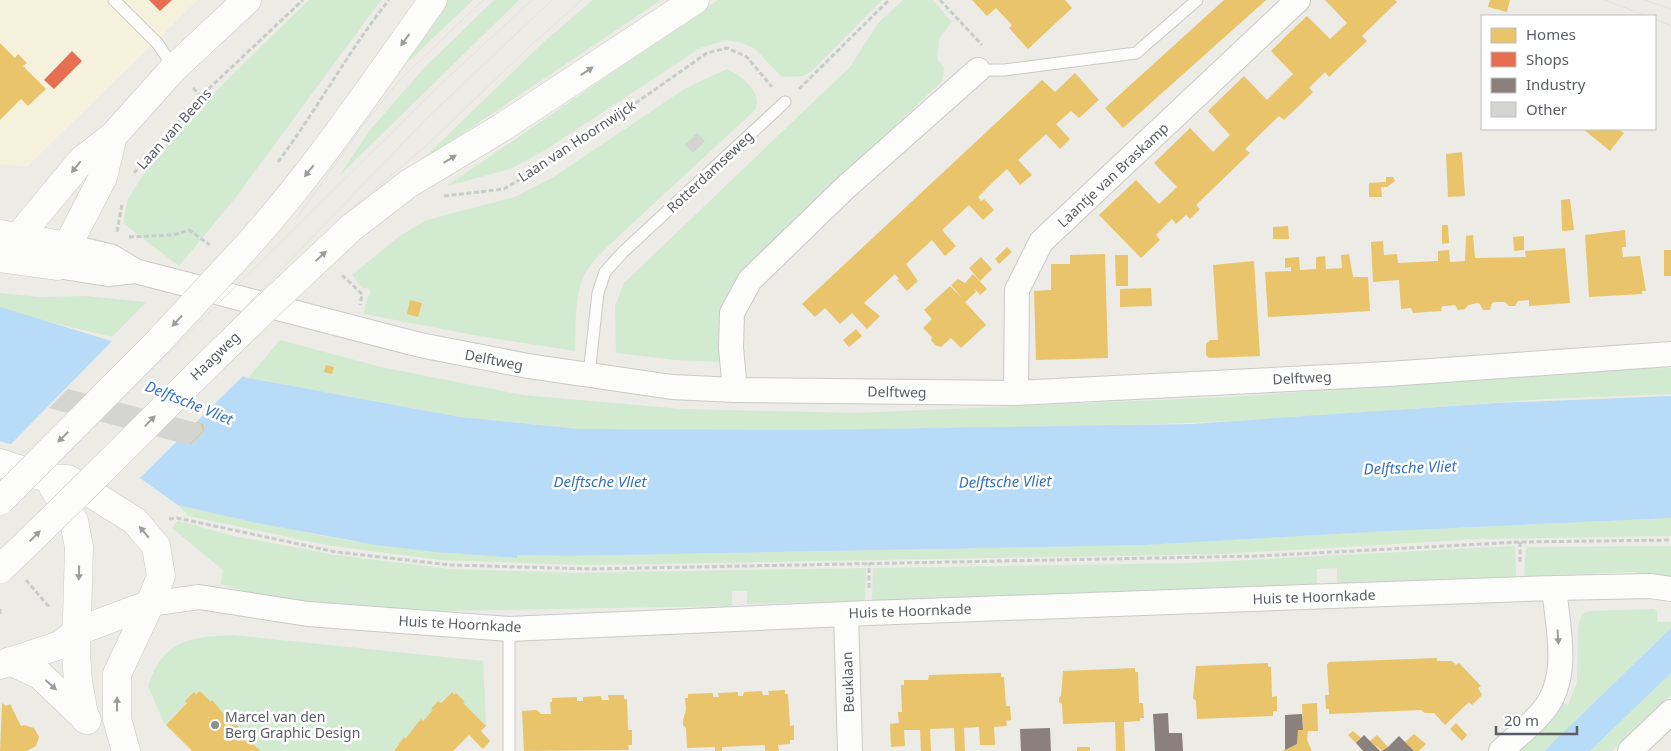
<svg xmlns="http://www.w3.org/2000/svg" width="1671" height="751" font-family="'Noto Sans',sans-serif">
	<rect width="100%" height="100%" fill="#ecebe5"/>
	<path fill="#f6f1dd" d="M0,0H198L27,167L0,164Z"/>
	<path fill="#d2eacf" d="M309,0H381L236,197L179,266L123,223L128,199L153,159L217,90Z
		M443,0H473L399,70Z
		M494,0H519L340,175L370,130L425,67Z
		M593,0H661L420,162L546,40Z
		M718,0H882L812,71L803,76L782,77L754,48L739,42L727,40L700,48L542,152L510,169L447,186Z
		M903,0H933L952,22L939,38L937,59L944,68L942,81L742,273L727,296L724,311L722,362L676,360L616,353L615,306L624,283L850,67L879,22Z
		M727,69C743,76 763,93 755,110L608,246C599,255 589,265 583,277C574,298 576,328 575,351L474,335L364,314L367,299L371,292L368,288H362L352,275L401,235L427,220L515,197L552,178L686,88Z
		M0,293L40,297L85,296L146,302L112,337L0,310Z
		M280,340L381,367L523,395L682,409L856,413L1087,403L1230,397L1619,369L1671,368V394L1543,399L1275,419L1114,426L806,430L579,429L460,417L248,378Z
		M178,505C230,515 282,528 334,538C395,548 455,554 516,558L517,555L567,556L1144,545L1389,531L1671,518V536L1480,539L1221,554L584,565L441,560L326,545L189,516Z
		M178,521L234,536L335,555L450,569L576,573L866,568L865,601L747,604V591H732V606L436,611L264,598L221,584L223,570L172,528Z
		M1515,546L1516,577L1337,585V568L1317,569V585L872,601L873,568L1191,563Z
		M1671,546V579L1634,572L1524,576L1526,547Z
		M1654,609L1657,611V622H1671V628L1544,751H1511L1559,700L1568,705L1577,682L1578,627L1582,614L1590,611Z
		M233,635L483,661L486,726L451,692L393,751H261L199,691L165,725L148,686C163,640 189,637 233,635Z
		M1671,673V695L1612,751H1590Z"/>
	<path fill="#b8dbf7" d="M0,307L108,340L248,378L460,417L579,429L806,430L1192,424L1496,403L1671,396V518L1390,531L1144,545L567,556L517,555V558L436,552L376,545L257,523L178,505L140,478L63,460L0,441Z
		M1671,628V673L1590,751H1544Z"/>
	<path fill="#ecebe5" d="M114,339L245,374L138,480L62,462L9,446Z"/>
	<path fill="#e9c46a" d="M972,0H1065L1072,8L1028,49L1009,28L1012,25L996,8L987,16Z
		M1224,0H1266L1123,128L1105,108Z
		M1325,0H1395L1397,2L1362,36L1367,41L1329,77L1325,72L1309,88L1313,92L1303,102L1284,120L1279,116L1245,149L1250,153L1196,205L1200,209L1190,219L1186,215L1176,224L1172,219L1156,235L1160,240L1141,258L1099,215L1136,180L1159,204L1177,187L1154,163L1190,128L1213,152L1230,135L1208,111L1244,76L1267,100L1293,74L1271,51L1289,33L1307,16L1330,39L1347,23Z
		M1490,0H1510L1507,12L1488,7Z
		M0,43L15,58L18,54L27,63L23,66L46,89L28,106L21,99L0,120Z
		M1075,73L1099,100L1079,118L1071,111L1056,124L1070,139L1060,149L1046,134L1018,160L1032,175L1020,185L1007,169L993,182L978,197L981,201L984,199L994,210L983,220L969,205L942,230L956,246L945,256L932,240L906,264L918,281L907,291L897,280L899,279L895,274L864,303L880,316L867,329L852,313L840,324L825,308L815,317L802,304L1042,80L1055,92Z
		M1583,129H1618L1624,133L1610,151Z
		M1462,152L1465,196L1448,197L1446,154Z
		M1386,177H1393L1395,181L1387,187H1381L1382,197H1369V183L1386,182Z
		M1570,199L1574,230L1562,231L1561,200Z
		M1442,225H1448L1449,243L1442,244Z
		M1288,226L1289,239H1273V227Z
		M1625,230L1626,247H1622L1623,257L1640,256L1646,291H1642V294L1589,297L1585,235Z
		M1473,235L1475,258L1526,257L1525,251L1565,248L1570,303L1529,306V300L1518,301L1515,306H1509L1505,302H1495L1492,303L1490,310H1483L1480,304L1477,303L1468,305L1465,309L1458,310L1455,305L1446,306H1442L1441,311L1413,313L1411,308L1401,309L1399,280L1373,282L1371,242L1383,241L1384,255L1397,254L1398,263L1438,261V251L1449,250L1450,262L1465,261L1466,236Z
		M1524,236V250L1514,251L1513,237Z
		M1007,247L1012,252L999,264L995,259Z
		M1664,250H1671V276H1664Z
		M1105,254L1108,358L1036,360L1034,291L1051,290V264H1070V255Z
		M1349,254L1353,277H1368L1370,311L1268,317L1265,272L1291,271V267L1285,268V258L1299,257L1300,270L1316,269V257L1325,256L1326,269L1342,268L1341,255Z
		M1115,255H1128V286H1116Z
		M981,257L992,269L980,281L969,268Z
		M1254,261L1260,356L1209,358L1206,355V344L1210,340H1218L1213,265Z
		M973,274L987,289L980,295L974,288L976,292L965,302L986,325L961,348L951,338L941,347L935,345L931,340L932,337L923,328L932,319L924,310L950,286L962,298L951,285L958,279L965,283Z
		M1151,288L1152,306L1120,307V289Z
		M410,300L422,303L418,317L407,314Z
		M856,329L862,336L849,347L843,340Z
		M326,365L334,367L332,374L324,372Z
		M196,422L203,424L204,431L191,444L184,442L183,435Z
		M1437,658V661H1452L1456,665L1459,663L1481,686L1478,688L1482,695L1472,705L1469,702L1445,725L1434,713H1425L1421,710L1329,714V709H1326L1325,695H1329L1327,665L1329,662Z
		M1268,663V667H1271L1272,697L1277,696V711H1273V716L1197,719L1196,701L1193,698L1196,666Z
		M1135,668V672H1138L1139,703H1143L1144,718H1140V721L1124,722L1125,751H1116L1115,722L1063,724L1062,704L1059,702V698L1061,696L1063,671Z
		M1001,673V677H1004L1006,706H1010L1011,720L1006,721L1007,726L994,727L995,745H980L979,727L964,728L965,751H955L954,728L930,729L931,751H921L920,730H904L905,746L891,747L890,724L899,723L898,712H902L901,685H904V680H928L929,675Z
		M785,690V694H788L790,726L794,725V740H790V744L778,745L779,751H765V745L722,747V751H715V747L687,748L686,728L683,725V720L686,710L685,698H688V694L713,693V697H719L718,693L738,692V696H743L744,692L762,691L763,695H769L768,691Z
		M200,691L211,702L212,700L228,719L230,717L246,736L248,735L255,742L253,744L261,751H192L166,725L187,703L185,701L194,692L196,694Z
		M452,692L454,695L456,693L465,702L463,703L486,726L481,731L490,741L483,749L469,735L453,751H394L404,737L405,739L421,719L423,721L433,710L431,709L438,701L441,703Z
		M608,695H624V699H627L628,730H632V745H628L629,750L524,751L522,711L537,710L541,714H551L550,702H552V698L577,697V701H583V697L601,696L602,700H609Z
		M2,703L6,706L10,704L21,726L24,725L34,728L39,737L36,746L27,751H0Z
		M1317,703L1318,731H1308L1307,740L1312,751H1282L1297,744L1298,730H1303L1302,704Z
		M1456,723L1467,735L1462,741L1450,729Z
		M1353,731L1361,738L1356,743L1348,735Z
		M1414,734L1426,744L1419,751H1414L1405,742Z
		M1377,735L1388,747L1382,751L1370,741Z
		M1077,747H1090V751H1077Z"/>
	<path fill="#e76f51" d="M149,0H172L160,11Z
		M72,51L82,61L54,89L44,80Z"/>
	<path fill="#8a817c" d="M1168,713L1169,733H1182L1183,751H1155L1153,714Z
		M1301,714H1302L1303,730H1298L1297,744L1285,750V715Z
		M1050,728L1051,751H1021L1020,729Z
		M1364,735L1380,751H1363L1356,743Z
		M1399,736L1414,751H1382L1388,747Z"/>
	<path fill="#d4d4d0" d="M697,133L705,141L693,153L685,145Z
		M68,389L201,424L203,431L189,445L49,408Z"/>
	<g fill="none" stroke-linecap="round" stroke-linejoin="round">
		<g stroke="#c9cac9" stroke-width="13">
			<path id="service" d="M114,0L158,44L174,68
				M978,70H1004L1136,53L1197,0
				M589,374L598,293L605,272L623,252L785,102
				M509,629V751"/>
		</g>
		<g stroke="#c9cac9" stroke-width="26">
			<path id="minor" d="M67,246L112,257L135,271L420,345L528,366L672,387L735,390L1016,393L1388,374L1671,354
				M57,266L108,274L135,271
				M735,390L731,348L732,313L750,280L846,187L978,70
				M1016,393L1017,290L1041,242L1298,0
				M150,604L199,597L308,614L509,629L869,613L1554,588L1650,586L1671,589
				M846,614L850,751
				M1501,751C1514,738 1531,726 1543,711C1571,677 1558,629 1554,588
				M1630,751L1671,712"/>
		</g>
		<g stroke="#c9cac9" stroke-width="29">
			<path id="tertiary" d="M0,234L67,246
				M0,258L57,266L103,177L113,136
				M14,260L19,236L82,160L113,136L174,68L247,0
				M0,463L50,479H68L135,521L156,546L161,576L150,604L117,674V719L126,751
				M53,487L74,521L79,547L76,653L78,682L85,719
				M10,661L40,675L87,720
				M0,665L60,645L78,631L150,604"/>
		</g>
		<g stroke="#cacaca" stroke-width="29">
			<path id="secondary" d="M222,273C302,190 366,94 433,0
				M285,290L351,228L408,184L501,128L695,0"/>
		</g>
		<path stroke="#c7cdca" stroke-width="3" stroke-dasharray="5 2.5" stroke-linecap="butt" d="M940,0L982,45
			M193,88L201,96
			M799,89L889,0
			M278,162C317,110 348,51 389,0
			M134,173L201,96L303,0
			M444,196L504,189L570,149L707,53L727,48L747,57L772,87
			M117,232L122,204
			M129,237L174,235L189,230L210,245
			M342,275L362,294L360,305
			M169,519L177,518L336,552L451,565L591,569L1259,556L1520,542L1671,540
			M1520,542V564
			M26,580L50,608
			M869,588V563
			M0,609V614"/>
		<use href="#service" stroke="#fcfcfb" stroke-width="11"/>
		<use href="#minor" stroke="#fcfcfb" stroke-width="24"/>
		<use href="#tertiary" stroke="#fcfcfb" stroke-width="28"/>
		<use href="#secondary" stroke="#fcfcfb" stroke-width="28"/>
		<path stroke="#e3e2e2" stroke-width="1" d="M1605,0L1647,16
			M1645,0L1671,9
			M1655,19L1671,26
			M297,218L364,124L400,80L483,0
			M332,225L426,146L529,47L582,0
			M0,519L441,84L532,0
			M0,550L205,349L427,118L552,0"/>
		<g stroke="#cacaca" stroke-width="29" stroke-linecap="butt">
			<path id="secondary-bridge" d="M0,501L158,342L222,273
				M0,569C97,478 188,381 285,290"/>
		</g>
		<use href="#secondary-bridge" stroke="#fcfcfb" stroke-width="28"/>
	</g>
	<defs><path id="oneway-solid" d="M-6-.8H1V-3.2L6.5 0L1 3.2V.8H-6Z" transform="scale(1.25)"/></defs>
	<g fill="#9b9da0">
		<use href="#oneway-solid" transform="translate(405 40) rotate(126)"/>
		<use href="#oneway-solid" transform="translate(587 71) rotate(-33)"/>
		<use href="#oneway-solid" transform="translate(450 159) rotate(-31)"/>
		<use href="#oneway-solid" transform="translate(76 167) rotate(129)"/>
		<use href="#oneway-solid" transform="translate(309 171) rotate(128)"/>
		<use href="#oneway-solid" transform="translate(321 256) rotate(-43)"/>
		<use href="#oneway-solid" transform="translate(177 321) rotate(133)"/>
		<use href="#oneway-solid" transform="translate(150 421) rotate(-46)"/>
		<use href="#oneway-solid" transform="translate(63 437) rotate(135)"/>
		<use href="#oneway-solid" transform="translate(144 532) rotate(-130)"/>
		<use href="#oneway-solid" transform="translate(35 536) rotate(-44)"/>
		<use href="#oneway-solid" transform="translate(79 573) rotate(91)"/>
		<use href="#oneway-solid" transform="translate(1558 637) rotate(86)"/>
		<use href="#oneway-solid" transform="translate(51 685) rotate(42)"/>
		<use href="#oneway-solid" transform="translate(117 704) rotate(-90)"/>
	</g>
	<circle fill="#8d8f91" stroke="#fff" stroke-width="2" cx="215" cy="725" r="5"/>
	<g text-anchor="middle" stroke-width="5" stroke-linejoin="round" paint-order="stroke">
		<g font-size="14" fill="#5a5e64" stroke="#fff">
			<text transform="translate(174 129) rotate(-48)" y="5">Laan van Beens</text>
			<text transform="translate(577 141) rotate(-33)" y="5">Laan van Hoornwijck</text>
			<text transform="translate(710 172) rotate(-43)" y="5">Rotterdamseweg</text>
			<text transform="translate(1113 175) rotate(-43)" y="5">Laantje van Braskamp</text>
			<text transform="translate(215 356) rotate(-44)" y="5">Haagweg</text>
			<text transform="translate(494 360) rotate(11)" y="5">Delftweg</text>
			<text transform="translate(1302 378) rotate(-3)" y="5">Delftweg</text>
			<text transform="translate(897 392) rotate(1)" y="5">Delftweg</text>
			<text transform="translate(1314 597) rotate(-2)" y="5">Huis te Hoornkade</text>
			<text transform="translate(910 611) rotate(-2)" y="5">Huis te Hoornkade</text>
			<text transform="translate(460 624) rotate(3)" y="5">Huis te Hoornkade</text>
			<text transform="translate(848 682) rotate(-92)" y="5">Beuklaan</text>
		</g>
		<g font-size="14" fill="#5a5e64" stroke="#fff" text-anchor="start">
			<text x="225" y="722">Marcel van den<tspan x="225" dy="16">Berg Graphic Design</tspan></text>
		</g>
		<g font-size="15" font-style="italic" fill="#3473bb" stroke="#fff">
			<text transform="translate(189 403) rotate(22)" y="5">Delftsche Vliet</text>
			<text transform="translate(1410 468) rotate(-2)" y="5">Delftsche Vliet</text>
			<text x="600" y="487">Delftsche Vliet</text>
			<text transform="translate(1005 482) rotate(-1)" y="5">Delftsche Vliet</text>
		</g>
	</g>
	<rect x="1481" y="15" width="175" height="115" fill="#ffffff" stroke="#bdbfc1"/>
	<rect x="1491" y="28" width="25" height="15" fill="#e9c46a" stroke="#bdbfc1"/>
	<text x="1526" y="40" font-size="15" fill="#5a5e64">Homes</text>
	<rect x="1491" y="52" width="25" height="15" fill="#e76f51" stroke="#bdbfc1"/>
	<text x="1526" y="65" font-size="15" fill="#5a5e64">Shops</text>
	<rect x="1491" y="78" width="25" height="15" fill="#8a817c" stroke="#bdbfc1"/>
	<text x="1526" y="90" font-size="15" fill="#5a5e64">Industry</text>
	<rect x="1491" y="102" width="25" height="15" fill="#d4d4d0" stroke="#bdbfc1"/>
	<text x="1526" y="115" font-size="15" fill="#5a5e64">Other</text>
	<path d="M1496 726v8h81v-8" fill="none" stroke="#5a5e64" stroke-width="2.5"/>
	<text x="1504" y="726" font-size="15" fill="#5a5e64" stroke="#ffffff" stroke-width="4" paint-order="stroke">20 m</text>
</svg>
